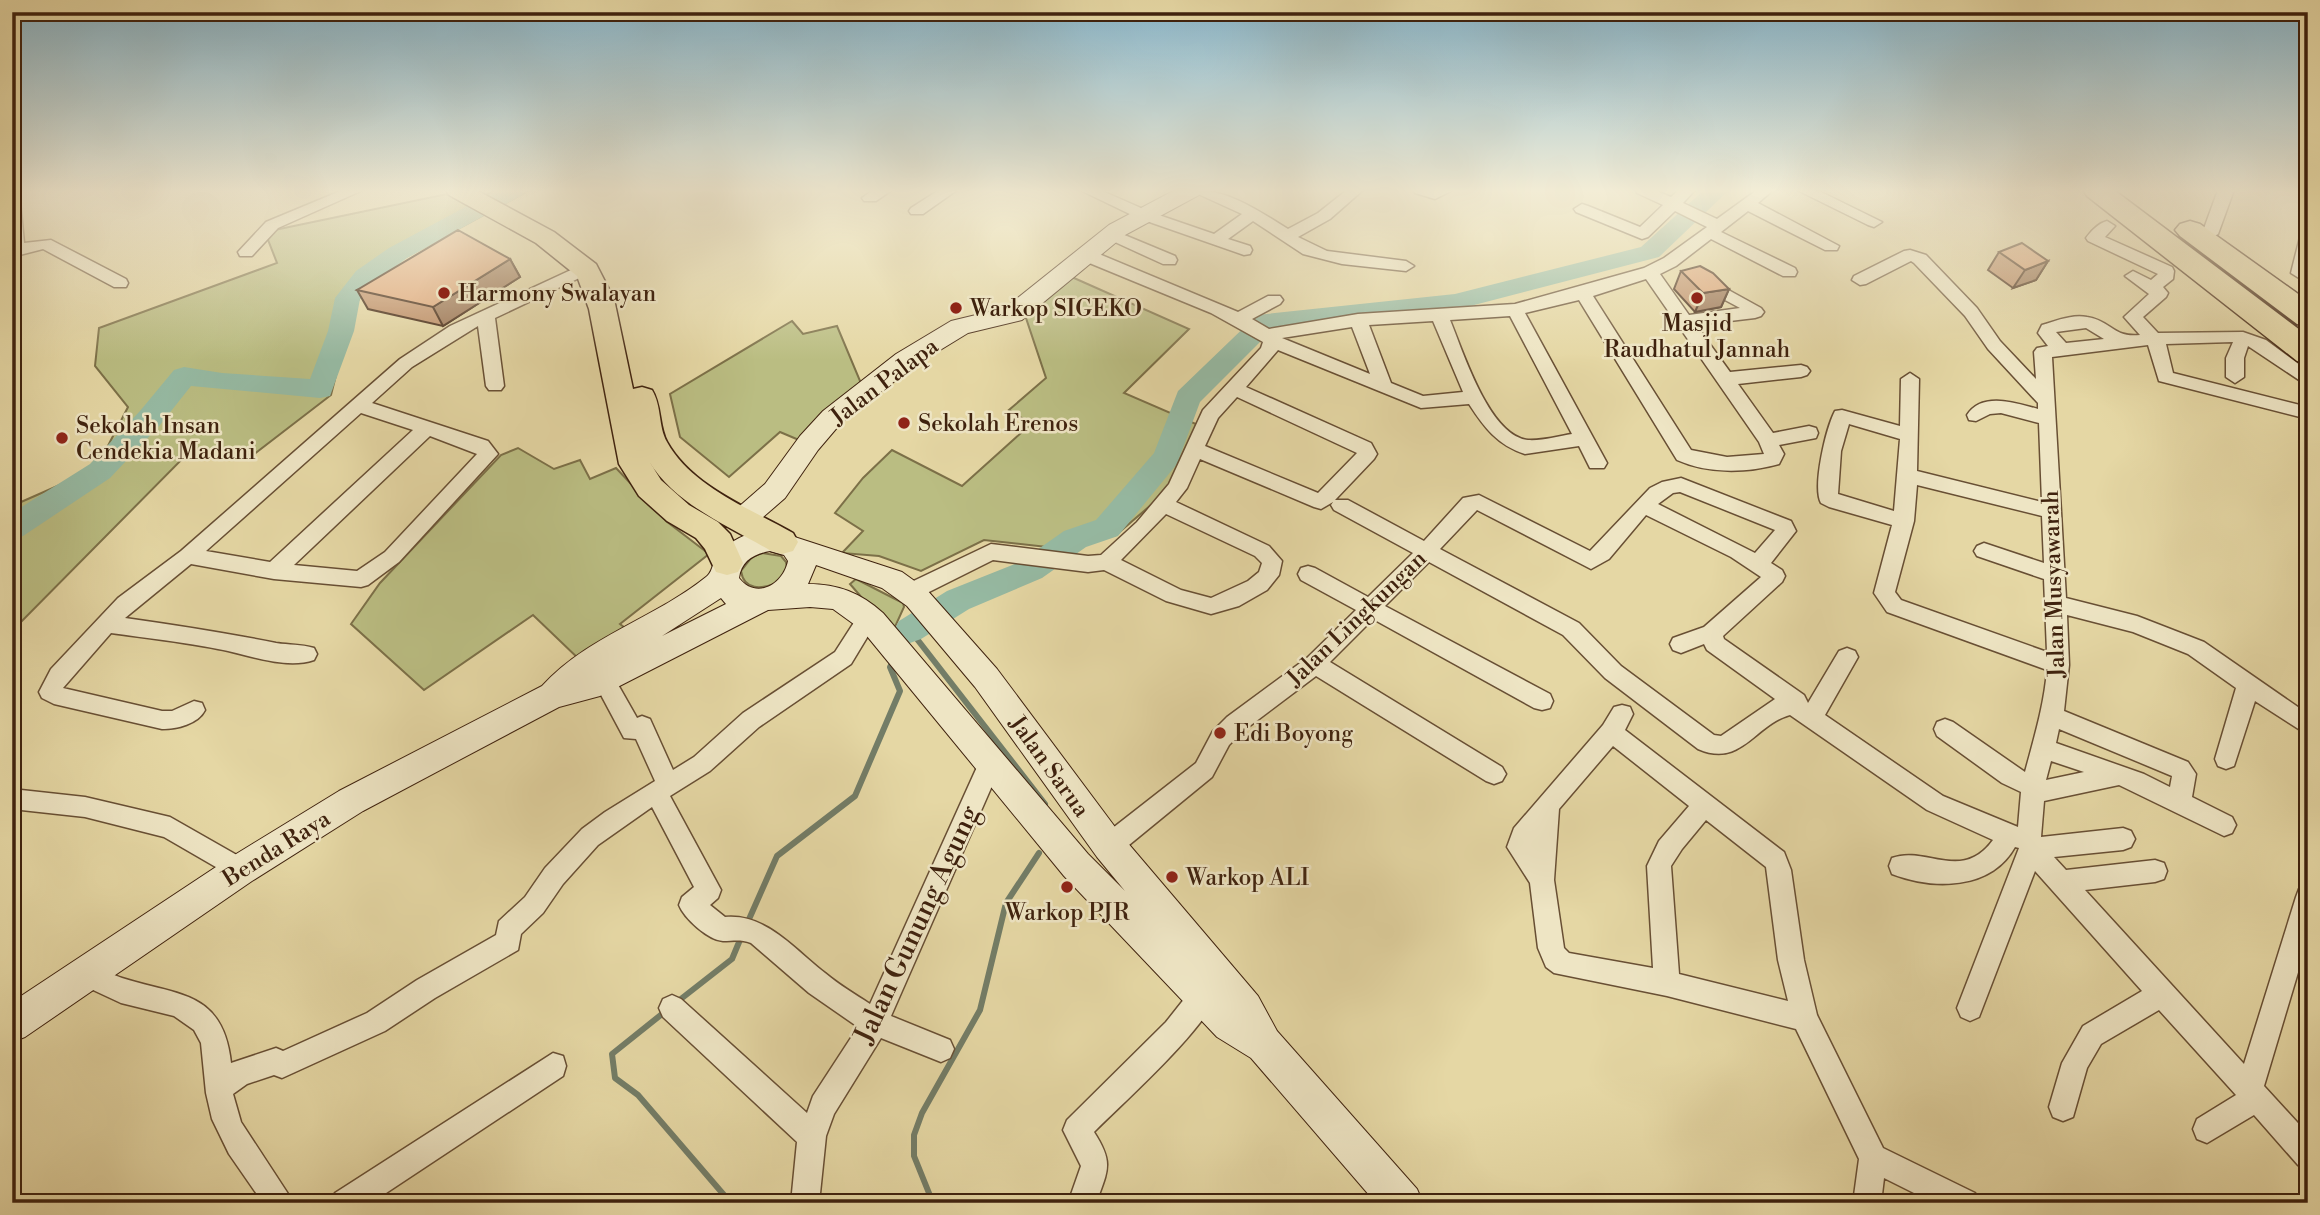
<svg xmlns="http://www.w3.org/2000/svg" width="2320" height="1215" font-family="'Libre Bodoni',serif">
	<rect width="100%" height="100%" fill="#e5d7a4"/>
	<filter id="stains"><feTurbulence type="fractalNoise" baseFrequency=".00286" numOctaves="4"/><feColorMatrix values="0 0 0 0 .2 0 0 0 0 .09 0 0 0 0 .02 0 0 0 .5 -.17"/></filter>
	<radialGradient id="worn" r=".72"><stop offset=".6" stop-color="#630" stop-opacity="0"/><stop offset="1" stop-color="#630" stop-opacity=".3"/></radialGradient>
	<path fill="#babd82" stroke="#7c7048" stroke-width="2" d="M495,190H530L395,263L365,288L352,312L331,395L253,455L193,448L17,626L12,623V506L96,469L128,407L95,366L99,328L277,263L265,232L447,194L466,205Z
		M1065,274L1189,329L1124,393L1203,427L1193,469L1116,535L1056,548L984,540L921,571L879,556L842,553L863,531L835,513L863,478L892,450L962,486L1031,424L1009,410L1046,378L1022,306Z
		M792,321L803,334L837,326L863,388L806,443L780,432L729,477L680,437L670,394Z
		M518,448L554,469L580,460L590,479L616,468L666,521L709,554L620,624L633,634L582,662L533,615L424,690L351,624L380,583L501,455Z
		M762,553L781,556L786,562L787,569L777,583C762,589 744,591 741,571L752,557Z
		M856,579L903,603L904,607L894,629H889L850,584Z"/>
	<g fill="none" stroke-linecap="round" stroke-linejoin="round">
		<path stroke="#737d67" stroke-width="6" d="M903,643L910,630L1045,804
			M746,926L777,856L855,796L900,691L890,667L893,661
			M677,1002L732,959L742,935
			M667,1010L612,1054L615,1078L638,1095L724,1195L723,1203
			M933,1203L914,1156V1135L922,1113L980,1010L1006,903L1039,853"/>
		<path fill="#96baa3" fill-rule="evenodd" d="M497,190H526L522,195L407,258L374,283L360,299L354,331L330,396L320,398L191,386L160,425L110,478L23,536L12,539V513L90,464L140,411L174,370L184,367L222,373L310,379L328,331L335,298L356,271L389,248Z
			M1704,190H1729L1659,257L1455,310L1273,329L1200,402L1177,464L1118,536L1086,547L1042,578L969,609L921,639L910,643L899,639L894,630L899,621L947,591L1020,562L1064,531L1096,520L1154,453L1178,391L1257,315L1455,294L1641,247Z"/>
		<g stroke="#684f34" stroke-width="3">
			<path id="street" d="M343,190H363L278,228L252,256H240L238,252L266,222Z
				M873,190H892L876,201H864L862,198Z
				M939,190H957L923,214H911L909,211L911,208Z
				M1080,190H1100L1150,212L1214,234L1242,214L1196,193L1195,190C1229,190 1259,211 1288,229L1318,213L1347,190H1363L1330,219L1298,237L1327,251L1406,261L1414,266L1406,271L1342,264L1303,254L1253,221L1228,239L1250,246L1252,250L1250,254L1244,255L1138,218Z
				M1413,190H1453L1435,199L1415,193Z
				M1636,190H1654L1671,197L1679,190H1695L1683,203L1717,219L1757,190H1773L1758,203L1839,246L1837,250H1825L1748,211L1721,232L1795,268L1797,272L1795,276H1783L1711,239L1676,266L1660,274L1689,315L1740,308L1697,285L1695,281L1703,276L1761,308L1764,312L1761,316L1755,318L1696,325L1730,372L1801,365L1807,367L1810,371L1807,375L1801,377L1738,384L1773,433L1809,426L1816,428L1818,433L1816,438L1779,445L1784,454L1779,464C1747,473 1708,474 1677,460L1579,300L1525,313L1607,463L1604,468H1590L1579,446L1525,454C1497,445 1484,427 1469,404L1421,408L1278,350L1246,387L1371,443L1377,454L1374,459L1335,500H1348L1424,541L1463,498L1479,495L1590,551L1650,488L1662,482L1681,478L1791,521L1796,531L1771,563L1782,570L1785,576L1782,582L1723,636L1724,639L1804,695L1808,703L1839,651L1847,648L1855,651L1858,657L1825,715L1943,796L2018,827L2021,792L2002,783L1937,736L1934,729L1937,722L1945,719L1953,722L2025,772C2034,738 2044,706 2047,670L1887,612L1874,593L1892,525L1829,507L1821,503C1812,487 1826,428 1835,411L1842,410L1900,426L1901,379L1910,373L1919,379L1917,471L2042,502L2039,423L2001,413L1990,414L1976,421L1969,420L1967,415C1982,391 2016,403 2038,409V403L1988,349L1965,316L1914,263L1911,261L1866,284L1860,285L1852,280L1854,276L1904,251L1910,250L1926,255L1977,308L2000,341L2036,379L2034,352L2037,348L2048,346L2038,333L2042,325C2056,321 2072,314 2087,317C2112,321 2113,338 2140,335L2124,317L2149,294L2125,276L2133,271L2151,280L2158,274L2088,241L2086,238C2091,231 2099,223 2107,221L2115,226L2105,237L2172,267L2174,271L2173,279L2163,287L2168,293L2166,297L2143,317L2158,333L2243,332L2266,340L2308,371V386L2248,346L2244,358V377L2235,383L2226,377V358L2233,342L2166,344L2173,373L2308,407V419L2159,381L2148,345L2052,357L2066,598L2137,616L2204,642L2308,714V735L2255,701L2234,766L2226,769L2218,766L2215,759L2236,688L2188,654L2133,632L2067,615L2069,665L2064,711L2188,762L2196,774L2192,797L2232,817L2236,825L2232,833L2224,836L2119,785L2044,801L2041,837L2123,828L2131,831L2135,839L2131,847L2123,850L2054,857L2066,870L2155,860L2164,863L2167,871L2164,879L2155,882L2085,890L2244,1064L2296,897L2299,889L2308,886V939L2264,1086L2308,1134V1169L2298,1165L2254,1115L2207,1143L2197,1139L2193,1129L2197,1119L2236,1095L2159,1010L2101,1044L2087,1068L2073,1117L2063,1121L2053,1117L2049,1107L2062,1063L2083,1026L2142,991L2035,871L1979,1017L1970,1021L1961,1017L1957,1008L2019,848L2015,847C1991,890 1934,890 1892,874L1889,866L1892,858C1926,845 1962,883 1993,840L1927,810L1790,715C1754,725 1742,768 1698,749L1605,678L1563,635L1429,562L1385,606L1550,694L1553,701L1550,708L1542,710L1534,708L1373,619L1330,662L1502,767L1506,774L1502,781L1494,784L1486,781L1316,676L1243,731L1229,745L1212,777L1118,854L1109,857L1100,854L1097,846L1100,838L1196,763L1213,731L1227,717L1307,658L1356,610L1301,580L1298,574L1301,568L1308,566L1315,568L1368,597L1413,553L1334,510L1331,505L1333,502L1321,509L1314,507L1200,459L1187,488L1176,502L1269,546L1282,561L1279,575L1267,590L1239,606L1211,614L1166,601L1104,570L1088,572L993,560L917,598L910,600L903,598L900,592L903,586L991,544L1088,556L1101,555L1137,522L1169,484L1203,410L1261,348L1263,342L1211,313L1087,262L1085,258L1087,254H1099L1238,312L1268,296H1280L1283,300L1280,304L1252,319L1269,329L1358,314L1515,304L1644,268L1664,258L1707,227L1675,211L1648,237L1642,239L1576,212L1574,209L1582,204L1588,206L1640,227L1663,205L1637,193ZM1646,279L1759,442L1764,454L1727,457L1691,450L1593,296ZM1510,316L1572,434C1559,436 1542,441 1528,440C1489,436 1463,351 1450,320ZM1433,321L1463,392L1423,396L1391,383L1369,325ZM1352,327L1370,374L1282,338ZM2086,328L2104,339L2066,343L2056,332ZM1237,397L1357,453L1318,493L1205,446L1218,418ZM1849,424L1900,439L1894,511L1838,494L1841,451ZM1917,485L2042,516L2044,563L1984,543L1977,546L1974,551L1977,556L2044,579L2047,652L1901,600L1895,592L1914,521ZM1680,492L1775,530L1755,553L1658,504L1673,493ZM1477,510L1591,569L1609,559L1646,515L1731,557L1761,577L1704,627L1673,638L1670,644L1673,650L1681,653L1704,644L1707,650L1775,699L1721,736L1714,735L1621,666L1579,623L1440,549ZM1166,514L1255,556L1262,563L1259,572L1248,581L1211,598L1181,590L1121,560ZM2059,729L2172,776L2170,787L2144,774L2056,743ZM2051,761L2084,772L2046,780Z
				M1797,190H1817L1882,222L1874,227L1868,225Z
				M2218,190H2234L2218,234L2210,239L2202,234Z
				M12,195L20,200L24,243L51,240L126,279L128,283L126,287H114L43,249L12,257Z
				M1110,229L1175,256L1177,260L1175,264H1163L1104,237L1102,234Z
				M2308,232V271L2305,277L2299,278L2291,273L2300,237Z
				M586,263L594,268L592,272L495,318L504,386L501,390H489L486,386L478,326L412,367L372,403L488,441L498,454L399,562L368,585L361,587L274,579L191,564L125,618C175,625 226,633 276,643C289,645 301,644 314,648L317,654L314,660C285,670 247,654 218,649C183,642 147,638 111,633L63,688L162,711H172L194,701L202,703L205,710C198,724 177,729 162,729L54,704L42,698L39,692L51,669L118,598L181,551L400,359L450,326ZM361,413L413,430L270,562L206,551ZM430,436L477,454L385,552L357,571L294,565Z
				M869,608L876,610L880,616L851,664L759,727L710,771L670,796L721,890L718,898L710,905L725,917C766,913 795,950 825,973C839,985 855,994 870,1004L982,756L990,753L998,756L1002,763L891,1016L950,1040L954,1049L950,1058L941,1062L881,1038L834,1114L826,1136L819,1203H791L797,1142L663,1017L659,1008L663,999L672,995L681,999L807,1113L813,1096L858,1027L809,993L751,943C740,939 734,941 723,941C708,940 684,918 679,905L682,897L694,887L652,807L598,845L563,884L543,913L521,934L518,950L435,998L385,1031L282,1078L274,1075L247,1084L233,1094L241,1122L294,1203H263L229,1154L212,1119L206,1093L201,1043L194,1030L174,1016L121,1003L78,983L74,974L78,965L87,962C99,966 110,974 122,978C178,996 223,990 231,1063L276,1048L283,1051L367,1013L417,980L496,935L499,921L525,897L545,868L582,829L605,812L655,781L636,739L624,738L593,680L596,674L604,671L612,674L637,718L642,716L650,719L673,770L694,757L743,713L835,652L862,610Z
				M1622,705L1630,707L1633,714L1625,730L1784,852L1791,870L1804,960L1817,1015L1883,1148L1975,1193L1979,1203H1934L1884,1178L1881,1203H1853L1859,1159L1796,1029L1667,996L1554,973L1546,967L1538,948L1530,883L1507,847L1514,828L1603,725L1614,707ZM1613,746L1689,806L1659,841L1647,866L1653,968L1569,953L1564,948L1554,880L1559,809ZM1706,820L1766,867L1778,960L1788,1001L1679,974L1671,866L1682,849Z
				M12,789L85,797L170,817L249,862L252,870L249,878L240,881L164,837L85,817L12,809Z
				M1209,975L1218,979L1222,988C1203,1032 1130,1096 1094,1132C1114,1163 1108,1170 1096,1203H1068L1081,1166L1063,1130L1067,1120L1166,1022L1200,979Z
				M553,1053L563,1056L566,1066L563,1076L371,1203H331L335,1193Z"/>
		</g>
		<g stroke="#3f220e" stroke-width="2">
			<path id="secondary" d="M1175,190H1202L1199,195L1125,235L1022,320L968,333L914,366L841,423L818,450L785,498L754,525L744,528L734,525L730,518L734,511L765,484L800,436L823,411L896,354L951,321L1005,308L1109,225Z
				M770,529L902,572L927,590L997,669L1121,835L1258,996L1277,1031L1417,1189L1423,1203H1376L1251,1058L1217,1037L1064,876L862,630L833,609L810,607L768,610L600,696L559,707L363,811L252,881L25,1037L12,1042V1002L228,859L339,791L542,686C586,637 655,618 706,577C712,573 712,565 716,559C727,539 749,533 770,529ZM770,551L784,555L788,561C783,585 756,600 739,578C741,561 754,554 770,551ZM816,565L882,588L907,606L975,687L1097,857L1125,891L1088,854L883,613C861,593 838,584 808,584ZM721,598L726,604L662,636Z"/>
		</g>
		<g stroke="#3f220e" stroke-width="3">
			<path id="primary" d="M446,190H476L554,232L596,264L614,299L633,389L642,387L652,390C662,406 658,426 667,442C692,487 751,509 793,533L798,542L793,551L782,554L771,551C729,526 674,504 649,461L661,480L689,505L718,522L730,534L743,563L738,572L727,575L716,572L705,549L696,538L667,521L639,496L619,464L589,309L577,276L536,243L449,195Z"/>
		</g>
		<g stroke="#3f220e" stroke-width="3">
			<path id="highway" d="M2083,190H2114L2308,336V364L2297,361L2087,196Z
				M2190,221L2200,224L2308,301V327L2297,324L2180,236L2175,230L2180,224Z"/>
		</g>
		<use href="#street" fill="#eee5c4" fill-rule="evenodd"/>
		<use href="#secondary" fill="#eee5c4" fill-rule="evenodd"/>
		<use href="#primary" fill="#e5d7a4" fill-rule="evenodd"/>
		<use href="#highway" fill="#e5d7a4" fill-rule="evenodd"/>
	</g>
	<path fill="#bf8e67" stroke="#3f220e" stroke-width="2" d="M1999,252L2048,261L2036,280L2013,288L1988,270Z
		M510,259L520,277L443,326L368,309L357,290Z
		M1681,271L1729,289L1721,307L1695,312L1674,289Z"/>
	<path fill="#9b7454" stroke="#3f220e" stroke-width="2" d="M510,259L520,277L443,326L433,307Z
		M2048,261L2036,280L2013,288L2025,270Z
		M1729,289L1721,307L1695,312L1703,293Z"/>
	<path fill="#dea578" stroke="#3f220e" stroke-width="2" d="M458,230L510,259L433,307L357,290Z
		M2022,243L2048,261L2025,270L1999,252Z
		M1700,266L1713,273L1729,289L1703,293L1681,271Z"/>
	<linearGradient id="sky" x2="0" y2="1"><stop stop-color="#87b6cc"/><stop offset="0.53" stop-color="#f3edd6"/><stop offset="1" stop-color="#f3edd6" stop-opacity="0"/></linearGradient>
	<rect width="2320" height="360" fill="url(#sky)"/>
	<g fill="#8f2418" stroke="#eee5c4" stroke-width="2.5">
		<circle cx="444" cy="293" r="7"/>
		<circle cx="1697" cy="298" r="7"/>
		<circle cx="956" cy="308" r="7"/>
		<circle cx="904" cy="423" r="7"/>
		<circle cx="62" cy="438" r="7"/>
		<circle cx="1220" cy="733" r="7"/>
		<circle cx="1172" cy="877" r="7"/>
		<circle cx="1067" cy="887" r="7"/>
	</g>
	<g text-anchor="middle" stroke-width="5" stroke-linejoin="round" paint-order="stroke">
		<g font-size="23" fill="#3f220e" stroke="#eee5c4" text-anchor="start">
			<text x="458" y="301">Harmony Swalayan</text>
			<text x="970" y="316">Warkop SIGEKO</text>
			<text x="1697" y="331" text-anchor="middle">Masjid<tspan x="1697" dy="26">Raudhatul Jannah</tspan></text>
			<text x="918" y="431">Sekolah Erenos</text>
			<text x="76" y="433">Sekolah Insan<tspan x="76" dy="26">Cendekia Madani</tspan></text>
			<text x="1234" y="741">Edi Boyong</text>
			<text x="1186" y="885">Warkop ALI</text>
			<text x="1067" y="920" text-anchor="middle">Warkop PJR</text>
		</g>
		<g font-size="23" fill="#3f220e" stroke="#eee5c4">
			<text transform="translate(884 381) rotate(-37)" y="8">Jalan Palapa</text>
			<text transform="translate(2053 584) rotate(-92)" y="8">Jalan Musyawarah</text>
			<text transform="translate(1356 618) rotate(-44)" y="8">Jalan Lingkungan</text>
			<text transform="translate(1050 766) rotate(54)" y="8">Jalan Sarua</text>
			<text transform="translate(276 848) rotate(-32)" y="8">Benda Raya</text>
		</g>
		<g font-size="28" fill="#3f220e" stroke="#eee5c4">
			<text transform="translate(916 924) rotate(-65)" y="10">Jalan Gunung Agung</text>
		</g>
	</g>
	<rect width="2320" height="1215" fill="none" stroke="#e5d7a4" stroke-width="42"/>
	<rect x="14" y="14" width="2292" height="1187" fill="none" stroke="#3f220e" stroke-width="3.5"/>
	<rect x="21" y="21" width="2278" height="1173" fill="none" stroke="#3f220e" stroke-width="2"/>
	<rect width="100%" height="100%" filter="url(#stains)"/>
	<rect width="100%" height="100%" fill="url(#worn)"/>
</svg>
